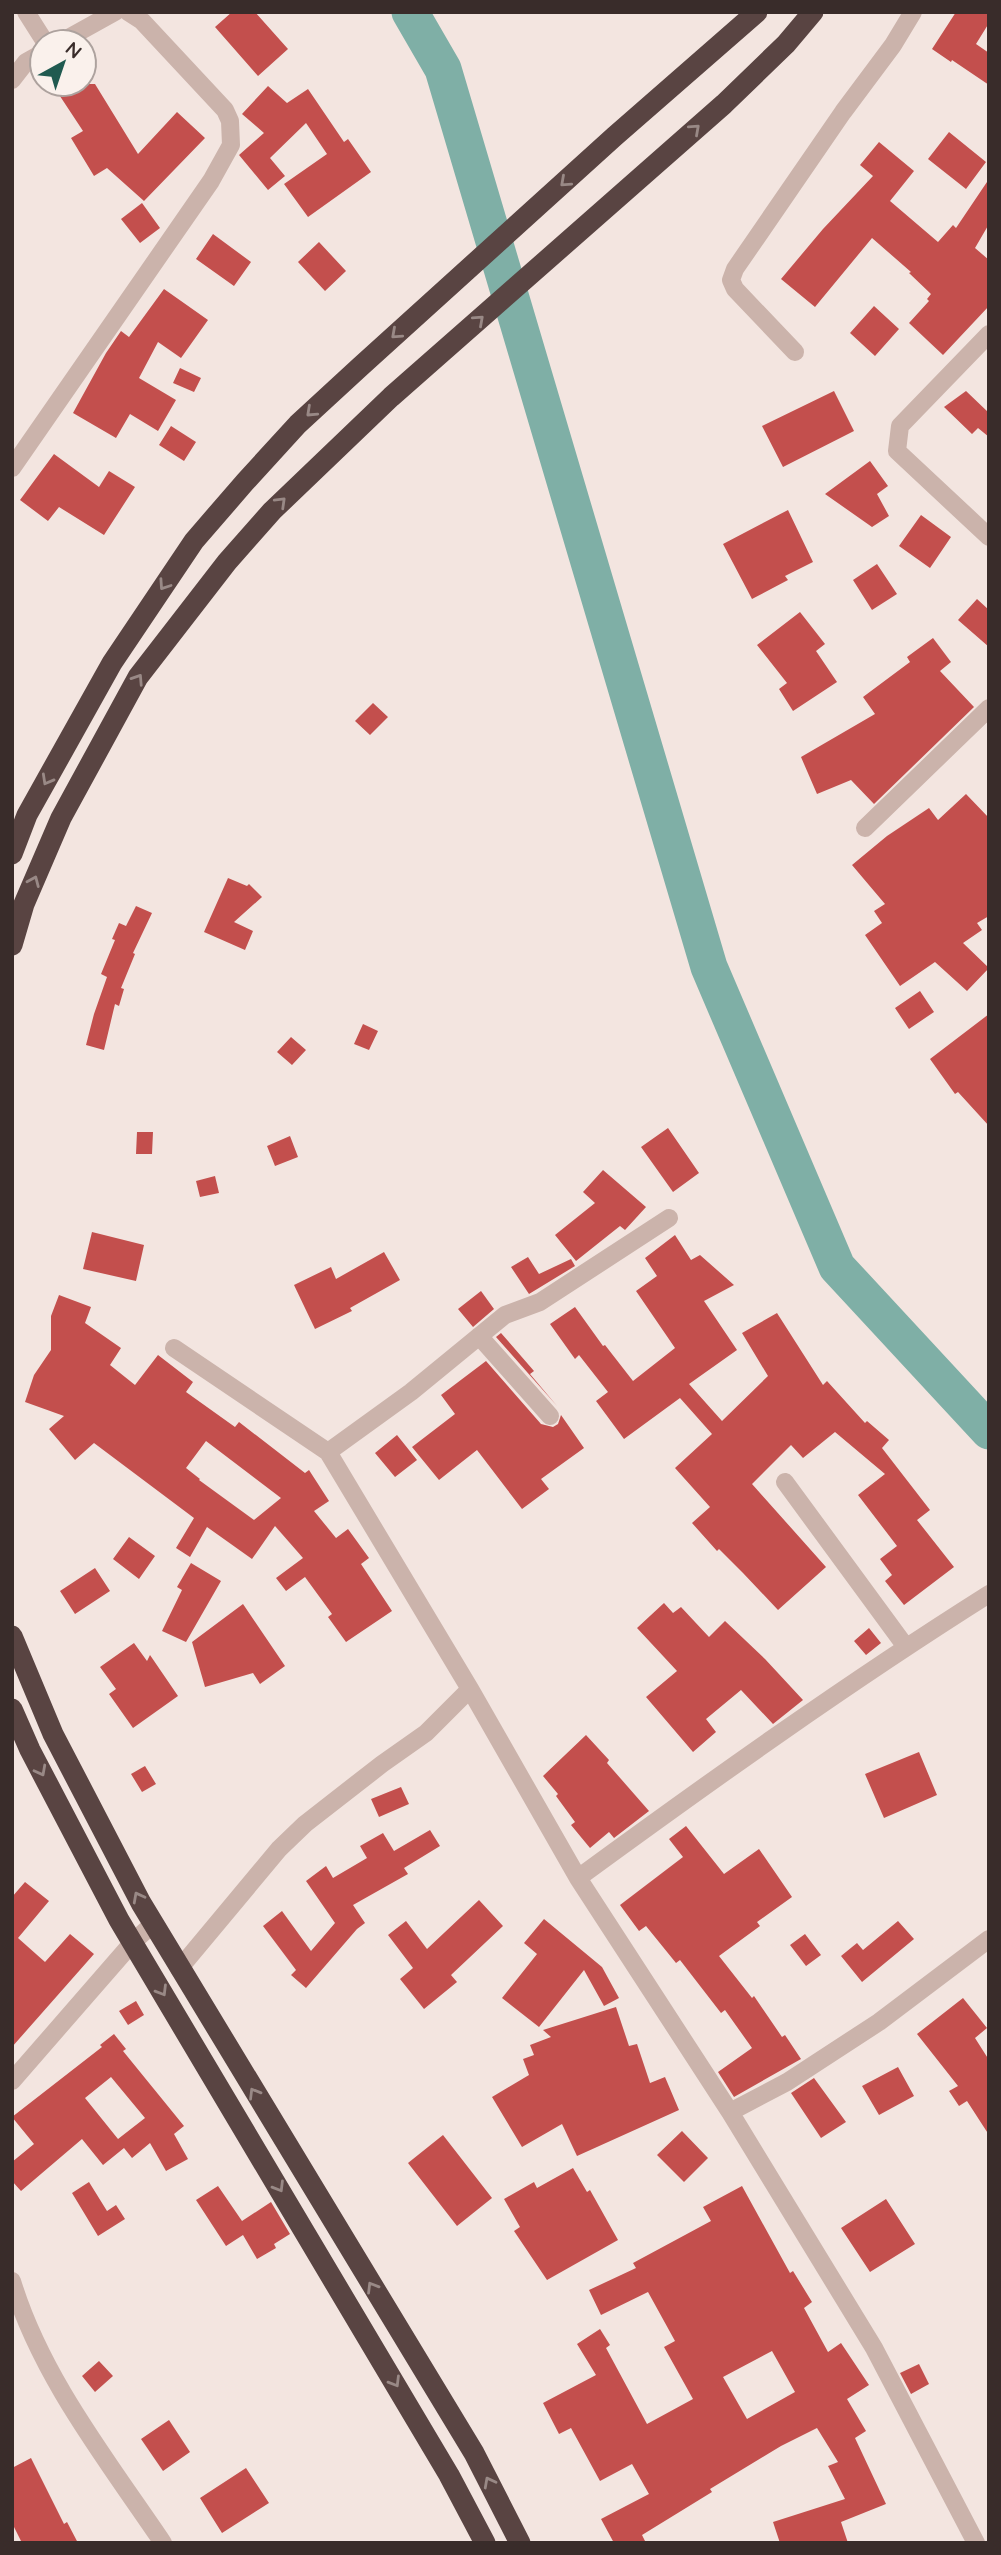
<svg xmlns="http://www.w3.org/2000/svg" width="1001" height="2555" font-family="Quicksand,sans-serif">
	<rect width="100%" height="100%" fill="#f3e5e0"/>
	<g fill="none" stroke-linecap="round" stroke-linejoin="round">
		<path stroke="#7fafa6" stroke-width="37" d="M410,12L443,69L709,967L837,1267L989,1431"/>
	</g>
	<path fill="#c34f4d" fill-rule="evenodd" d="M232,12H255L288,49L258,76L215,27Z
		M956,12H989V23L976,44L989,53V85L952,60L951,62L932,49Z
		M52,84H95L138,154L177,112L205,138L144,201L107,168L94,176L71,138L83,131Z
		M268,86L287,103L308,89L344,142L348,139L371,172L308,217L284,184L327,154L306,123L270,158L285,176L268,190L239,155L264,133L242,114Z
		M949,132L986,162L966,189L928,159Z
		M879,142L914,171L890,201L938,242L953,225L956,228L989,179V224L975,248L989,260V306L943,355L909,323L929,301L927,299L931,294L909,273L911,272L872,238L815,307L781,279L823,229L873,176L860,165Z
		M142,203L160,228L140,243L121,219Z
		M213,234L251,262L234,286L196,259Z
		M319,242L346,271L325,291L298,262Z
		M164,289L208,320L181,358L158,342L139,378L176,400L158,431L130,414L116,438L73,413L106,353L121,331L129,337Z
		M874,306L899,329L875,356L850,333Z
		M180,368L201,378L194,392L173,383Z
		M834,391L854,431L783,467L762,426Z
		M966,391L989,413V437L978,428L972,434L944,407Z
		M171,426L196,442L184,461L159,445Z
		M54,454L99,487L109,471L135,487L104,535L59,507L48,521L20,500Z
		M870,461L888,486L877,494L889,516L872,527L825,494Z
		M788,510L813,562L785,576L788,580L752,599L723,544Z
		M921,515L951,537L930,568L899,546Z
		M877,564L897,594L872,610L853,580Z
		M977,599L989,610V647L958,620Z
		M800,612L825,644L816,651L837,682L793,711L779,689L787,683L757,645Z
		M933,638L951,662L940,671L974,707L874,804L851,780L817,794L801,757L875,714L863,697L910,662L907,657Z
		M373,703L388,717L370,735L355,721Z
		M966,794L989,818V916L977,923L982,930L963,943L989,968L967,991L935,962L900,986L865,935L882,923L874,911L885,904L852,865L887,836L929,808L938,820Z
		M228,878L247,886L249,884L262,897L234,922L253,931L245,950L204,932Z
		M136,906L152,913L133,953L135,954L121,988L124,989L119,1006L115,1004L104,1050L86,1045L94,1014L107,977L101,974L115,940L112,939L119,923L126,926Z
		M920,991L934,1012L909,1029L895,1008Z
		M989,1014V1126L958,1092L955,1094L930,1059Z
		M363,1024L378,1031L369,1050L354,1044Z
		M291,1037L306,1050L292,1065L277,1052Z
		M668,1128L699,1173L673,1192L641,1147Z
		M137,1132H153L152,1154H136Z
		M290,1136L298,1157L275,1166L267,1146Z
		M603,1170L646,1207L625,1230L620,1226L576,1261L555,1235L595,1203L583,1192Z
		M215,1176L219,1193L200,1197L196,1181Z
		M92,1232L144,1245L136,1281L83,1269Z
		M675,1235L691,1260L700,1255L734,1285L704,1301L737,1350L689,1384L722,1421L768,1376L742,1333L777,1313L823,1385L827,1381L865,1423L867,1421L889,1440L882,1448L930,1510L917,1520L954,1567L904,1605L885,1581L892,1575L880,1559L897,1546L858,1495L885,1474L835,1432L803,1458L791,1445L752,1484L826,1567L778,1610L743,1573L719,1549L717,1551L692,1523L710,1507L675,1468L712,1434L680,1398L624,1439L596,1401L608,1392L579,1355L575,1359L550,1324L575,1307L603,1346L605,1345L633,1381L675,1348L636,1291L657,1276L645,1258Z
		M384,1252L400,1280L350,1308L352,1311L315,1329L294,1285L331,1267L336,1279Z
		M528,1257L539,1274L571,1259L575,1266L529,1294L511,1267Z
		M481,1291L494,1309L473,1327L458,1309Z
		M59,1295L91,1307L85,1323L121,1348L110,1365L135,1385L158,1355L193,1382L186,1392L235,1427L239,1422L305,1473L309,1470L329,1501L314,1511L336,1538L348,1529L369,1558L361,1564L392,1611L346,1642L328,1617L332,1614L305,1577L286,1591L276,1578L303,1558L275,1526L252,1559L207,1527L190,1557L176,1548L194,1518L94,1443L75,1460L49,1429L64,1416L25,1402L34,1375L51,1350V1316ZM206,1441L281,1498L254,1520L199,1480L200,1479L186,1468Z
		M501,1333L534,1371L530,1374L557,1406L496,1337Z
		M486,1361L541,1424L553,1427L558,1424L561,1415L584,1448L541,1479L549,1489L522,1509L477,1450L439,1480L412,1447L455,1414L441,1395Z
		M397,1435L417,1460L395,1477L375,1453Z
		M129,1537L155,1556L139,1579L113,1559Z
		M191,1563L221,1581L186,1642L162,1631L182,1590L177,1587Z
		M95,1568L110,1591L75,1614L60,1591Z
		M664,1603L673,1613L681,1607L709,1637L725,1621L765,1659L803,1700L773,1724L741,1690L706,1719L716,1732L693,1752L646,1697L677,1671L637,1628Z
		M243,1604L285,1666L260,1684L253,1673L205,1687L192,1642Z
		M869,1628L881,1643L866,1655L854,1641Z
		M134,1643L147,1661L150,1655L178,1696L133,1728L109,1694L116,1689L100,1667Z
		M586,1735L609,1760L607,1763L649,1811L614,1838L609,1832L590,1848L571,1825L575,1822L556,1796L558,1794L543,1776Z
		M919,1752L937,1795L884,1818L865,1774Z
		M145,1766L156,1784L142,1792L131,1774Z
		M401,1787L409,1804L379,1817L371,1799Z
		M686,1826L724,1874L759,1849L792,1897L757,1922L760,1926L719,1956L752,1998L754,1996L782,2037L785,2035L801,2059L734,2097L718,2072L752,2048L725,2010L721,2013L680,1960L676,1963L646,1926L639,1931L620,1905L683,1857L669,1839Z
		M430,1830L440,1846L404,1868L408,1874L353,1905L365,1923L357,1929L306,1988L291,1975L296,1970L263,1926L282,1911L311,1951L335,1923L306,1881L326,1866L333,1878L367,1858L360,1846L383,1833L394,1851Z
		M25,1882L49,1901L18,1938L45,1962L70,1934L94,1954L12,2047V1897Z
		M479,1900L503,1926L451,1975L457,1982L424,2009L400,1979L413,1968L388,1935L406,1921L427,1949Z
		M544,1919L602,1967L619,1998L604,2006L584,1970L539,2027L502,1998L537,1954L524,1943Z
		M898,1921L914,1939L862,1982L841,1956L857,1943L863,1950Z
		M805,1934L821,1955L806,1966L790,1945Z
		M963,1998L987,2028L975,2038L989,2060V2135L967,2101L959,2106L949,2091L958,2086L917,2034Z
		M136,2001L144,2015L128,2025L119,2011Z
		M616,2007L629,2046L637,2044L650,2083L665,2077L679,2110L577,2156L562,2124L522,2147L492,2097L529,2075L523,2059L534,2055L530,2045L551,2037L543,2030Z
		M114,2034L126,2049L123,2051L184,2126L174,2134L188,2159L166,2171L150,2143L132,2158L124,2148L103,2165L82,2139L21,2191L12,2181V2162L34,2144L12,2117L102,2047L100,2045ZM111,2077L145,2118L118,2139L85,2098Z
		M898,2067L914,2096L879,2115L862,2086Z
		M814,2078L846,2122L821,2138L791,2093Z
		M682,2131L708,2158L684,2182L657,2155Z
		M443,2135L492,2198L457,2226L408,2163Z
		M573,2168L587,2192L590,2190L618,2240L547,2280L514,2231L520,2227L504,2199L534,2182L537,2188Z
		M89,2182L107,2211L116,2205L125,2219L98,2236L72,2193Z
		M218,2186L242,2221L271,2202L290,2234L274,2244L276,2248L257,2259L243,2235L226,2246L196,2200Z
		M742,2186L790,2273L793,2271L812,2302L804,2308L828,2352L841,2343L869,2385L847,2399L866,2431L855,2438L886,2504L841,2522L848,2543H780L773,2522L845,2499L828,2466L838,2462L817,2428L781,2446L710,2489L712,2492L642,2535L646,2543H614L601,2519L649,2494L632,2464L600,2481L571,2428L559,2434L543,2403L596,2375L577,2344L600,2329L610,2345L606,2348L647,2424L693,2399L664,2347L675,2341L648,2292L601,2315L589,2290L636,2268L633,2263L711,2221L703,2207ZM772,2351L795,2392L747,2419L723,2377Z
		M886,2199L915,2244L870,2272L841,2228Z
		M99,2361L113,2376L95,2392L82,2376Z
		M919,2364L929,2384L911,2394L900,2373Z
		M169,2420L190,2452L163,2471L141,2439Z
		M31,2458L64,2524L67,2522L78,2543H22L12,2523V2468Z
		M246,2468L269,2503L222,2533L200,2498Z"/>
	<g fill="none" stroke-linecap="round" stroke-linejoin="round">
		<path stroke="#cbb3ab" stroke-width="18" d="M26,12L45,42
			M61,42L115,12
			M12,80L26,62L42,53
			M989,334L900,426L897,451L989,537
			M795,352L735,289L731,280L735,269L843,112L893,45L913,12
			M12,468L211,181L231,145L230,121L225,110L142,21L128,12
			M865,828L989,708
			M479,1336L550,1416
			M174,1348L328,1452L470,1689L578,1878L730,2112L874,2348L976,2543
			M328,1452L411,1392L505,1315L540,1302L669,1218
			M785,1482L906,1647
			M578,1878C712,1780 848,1683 989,1594
			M179,1969L279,1849L305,1824L382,1764L426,1733L470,1689
			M12,2081L133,1942L153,1924
			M730,2112L787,2082L879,2022L989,1939
			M12,2281C41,2377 107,2460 163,2543"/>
		<path stroke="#594442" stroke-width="21" d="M12,854L27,815L112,663L194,541L245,482L298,424L361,366L615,136L757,12
			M12,945L24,904L61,818L138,677L227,562L272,511L391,397L724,104L786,44L813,12
			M12,1636L53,1734L141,1903L474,2453L520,2543
			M12,1709L30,1750L119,1920L449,2475L485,2543"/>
	</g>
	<defs><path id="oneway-chevron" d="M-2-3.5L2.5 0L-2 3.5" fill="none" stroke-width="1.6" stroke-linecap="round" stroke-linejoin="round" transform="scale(1.75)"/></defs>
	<g stroke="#998986">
		<use href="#oneway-chevron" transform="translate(695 129) rotate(-42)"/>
		<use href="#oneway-chevron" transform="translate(565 182) rotate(138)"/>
		<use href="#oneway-chevron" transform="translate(479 320) rotate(-42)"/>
		<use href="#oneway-chevron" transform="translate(396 334) rotate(138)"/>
		<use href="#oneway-chevron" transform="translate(311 412) rotate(137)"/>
		<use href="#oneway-chevron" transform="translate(281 502) rotate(-44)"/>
		<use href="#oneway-chevron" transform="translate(164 585) rotate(124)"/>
		<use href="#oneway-chevron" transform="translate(138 679) rotate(-57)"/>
		<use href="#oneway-chevron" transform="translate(47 780) rotate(119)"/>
		<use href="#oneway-chevron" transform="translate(34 881) rotate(-67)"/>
		<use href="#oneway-chevron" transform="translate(41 1771) rotate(62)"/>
		<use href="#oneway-chevron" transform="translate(138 1897) rotate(-118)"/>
		<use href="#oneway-chevron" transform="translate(162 1991) rotate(59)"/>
		<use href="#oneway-chevron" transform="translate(254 2093) rotate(-121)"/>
		<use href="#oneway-chevron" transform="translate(279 2187) rotate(59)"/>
		<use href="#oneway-chevron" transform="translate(372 2287) rotate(-121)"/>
		<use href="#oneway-chevron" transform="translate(395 2382) rotate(59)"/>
		<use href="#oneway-chevron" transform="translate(489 2482) rotate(-118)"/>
	</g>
	<rect width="1001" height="2555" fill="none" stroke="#392c2a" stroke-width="28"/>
	<g transform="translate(63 63) rotate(40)"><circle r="33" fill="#faf1ec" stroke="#ada29e" stroke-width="2"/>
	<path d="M0-5L12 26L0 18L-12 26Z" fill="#205a50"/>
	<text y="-10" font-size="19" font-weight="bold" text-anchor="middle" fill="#392c2a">N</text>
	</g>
</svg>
